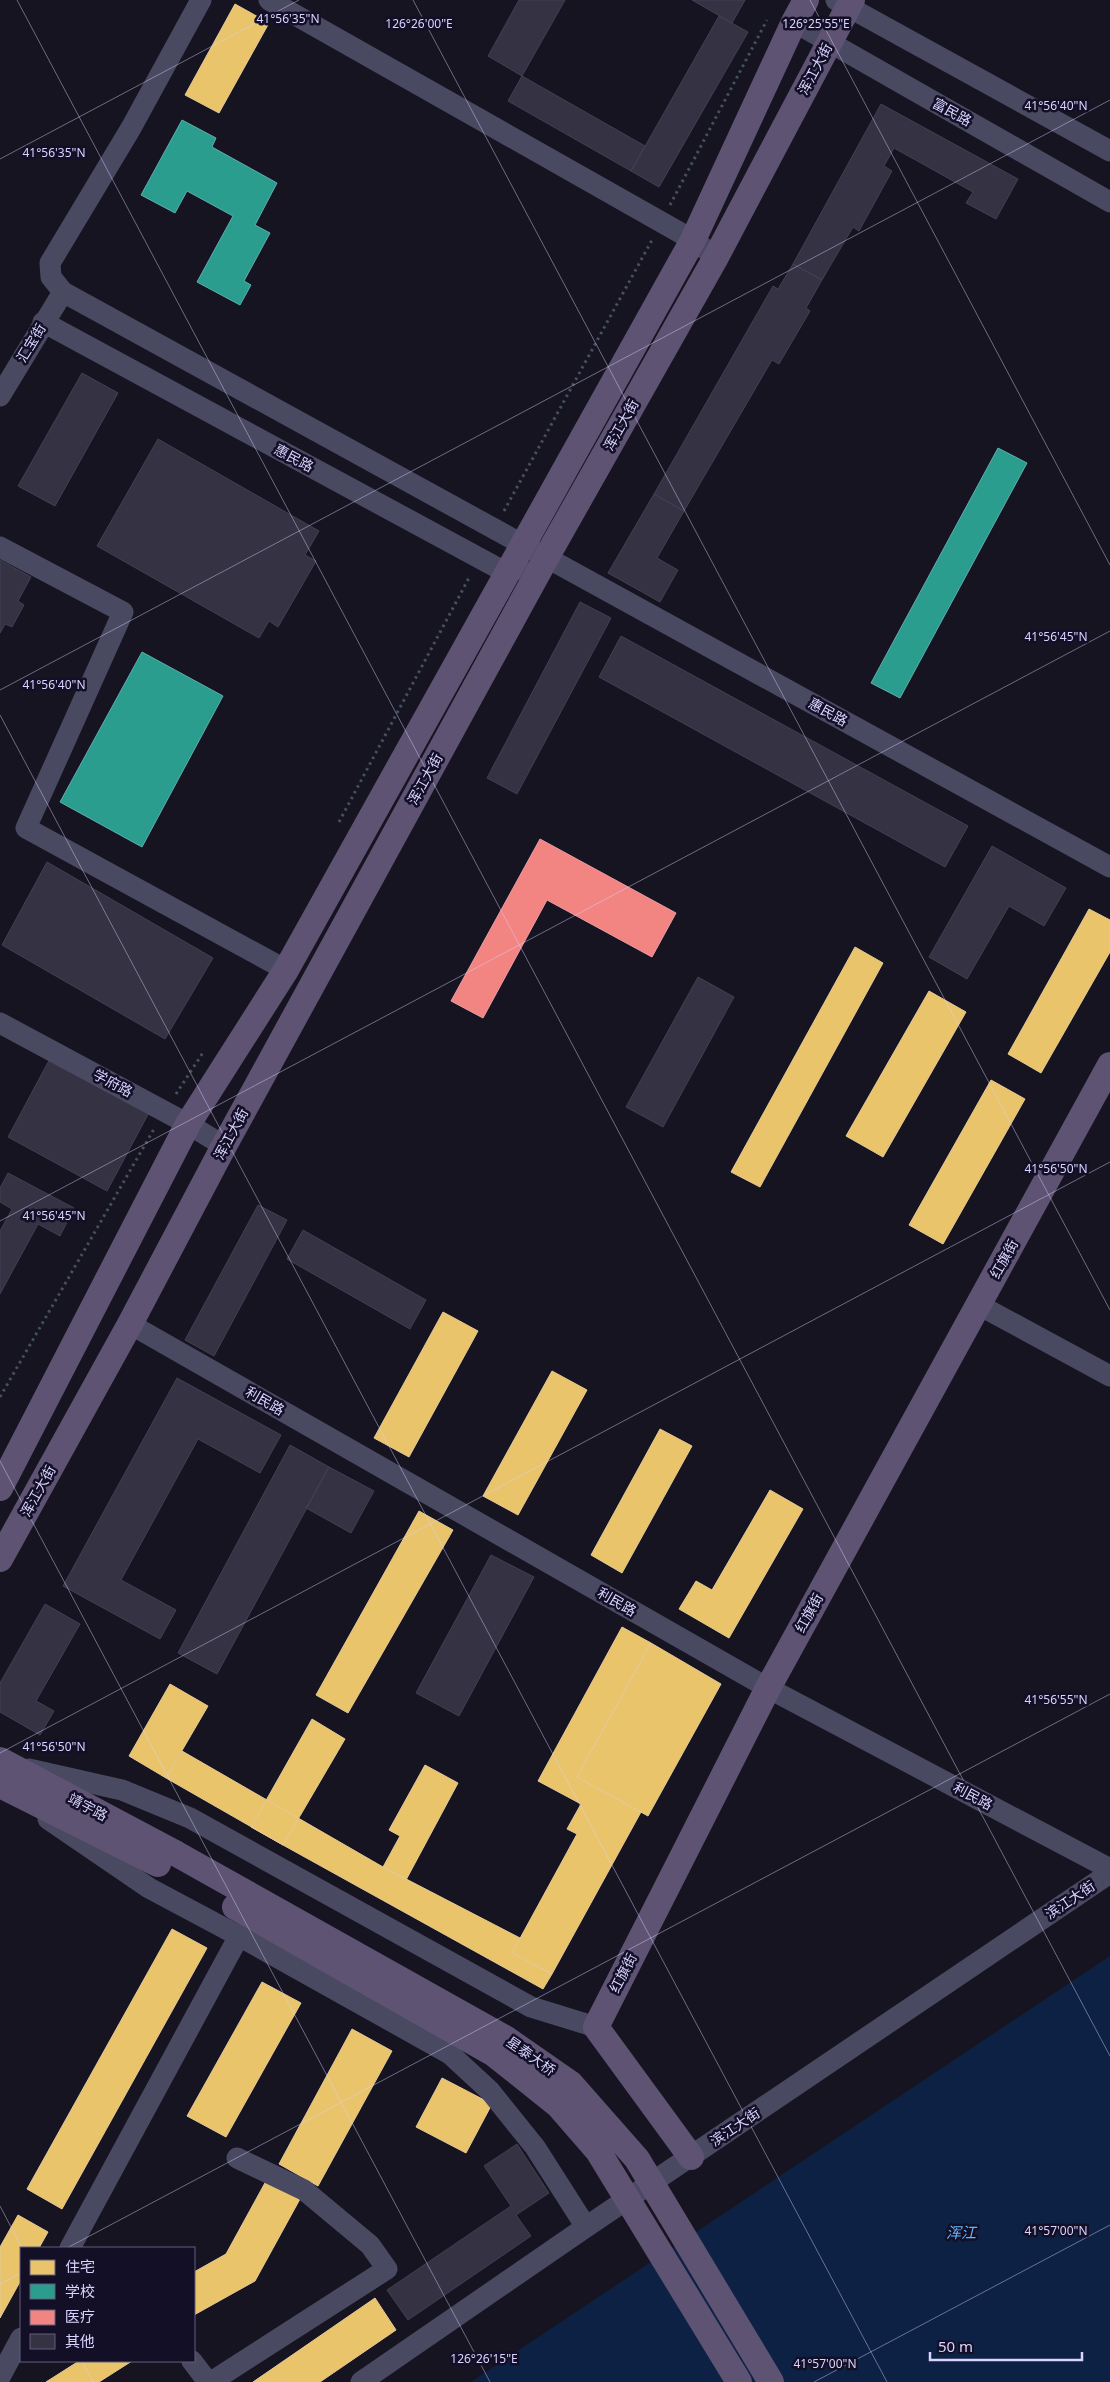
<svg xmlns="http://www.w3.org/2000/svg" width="1110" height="2382" font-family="'Noto Sans','Noto Sans SC',sans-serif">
	<rect width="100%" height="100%" fill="#161421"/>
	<path fill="#0d2144" d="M1110,1956V2382H471Z"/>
	<path fill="#e9c46a" stroke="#e4c997" d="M235,4L269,23L219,113L185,95Z
		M1089,909L1110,920V952L1041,1073L1008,1054Z
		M855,947L883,963L760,1187L731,1172Z
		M929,991L966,1012L883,1157L846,1136Z
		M991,1080L1025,1099L943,1244L909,1225Z
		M443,1312L478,1331L409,1457L374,1438Z
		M552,1371L587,1390L518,1515L483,1496Z
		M660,1429L692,1446L622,1573L591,1555Z
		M770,1490L803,1509L729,1638L679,1609L696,1581L712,1590Z
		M419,1511L453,1530L348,1713L316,1695Z
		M622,1627L651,1643L577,1777L641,1812L552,1974L512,1953L577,1834L567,1829L581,1804L538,1781Z
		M651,1643L721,1684L648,1816L577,1777Z
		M170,1684L208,1706L166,1778L129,1756Z
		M312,1719L345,1739L283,1845L251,1827Z
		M182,1751L383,1867L520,1938L512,1953L552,1974L543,1989L283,1845L166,1778Z
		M425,1765L458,1783L406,1880L383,1867L400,1836L389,1830Z
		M172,1929L207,1948L62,2209L27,2189Z
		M262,1982L301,2003L226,2137L187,2116Z
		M352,2029L392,2051L318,2186L279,2164Z
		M442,2078L492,2104L466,2153L416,2127Z
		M266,2181L300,2199L255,2281L194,2315V2272L226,2254Z
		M18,2215L48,2232L39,2248H21V2280L0,2318V2247Z
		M375,2298L396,2330L320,2382H253Z
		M79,2361H132L99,2382H46Z"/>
	<path fill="#2a9d8f" stroke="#5eaeb1" d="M182,120L216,138L212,147L277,183L255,225L270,233L244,281L251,285L240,305L197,282L233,216L187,191L175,213L141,195Z
		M998,448L1027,463L900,698L871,683Z
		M142,652L223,696L142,847L60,802Z"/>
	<path fill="#f28482" stroke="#ea9ca8" d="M540,839L676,913L652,957L547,900L483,1018L451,1001Z"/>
	<path fill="#343243" stroke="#433f54" d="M519,0H565L522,76L488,56Z
		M692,0H745L732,23Z
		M719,16L748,32L659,187L631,171Z
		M522,76L645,146L631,171L508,101Z
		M881,104L1018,179L996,219L966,203L973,192L894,148L884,166L892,171L859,231L853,227L822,280L793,264Z
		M793,264L822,280L806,308L810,311L779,364L772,360L684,511L654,494L773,286L778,289Z
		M82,373L118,393L55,506L18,486Z
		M158,439L319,531L305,555L316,561L278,627L269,621L259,638L97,546Z
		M654,494L684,511L657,558L678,570L660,602L608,573Z
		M0,560L31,577L18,601L24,605L12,627L5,624L0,633Z
		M580,602L611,618L517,794L487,778Z
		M621,636L968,826L945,867L599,677Z
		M992,846L1066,888L1044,926L1009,906L967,979L929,957Z
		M47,862L213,958L165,1039L2,945Z
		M698,977L734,997L663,1127L626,1107Z
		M53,1053L152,1107L107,1191L8,1137Z
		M8,1173L74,1208L60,1236L38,1224L0,1294V1231L12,1209L0,1202V1188Z
		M258,1205L287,1220L214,1356L185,1340Z
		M303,1230L426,1300L410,1329L287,1259Z
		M177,1378L281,1435L260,1473L198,1439L121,1580L176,1610L160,1639L63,1586Z
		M290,1445L329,1467L217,1674L178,1653Z
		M329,1467L374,1491L351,1533L306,1508Z
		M491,1555L534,1577L459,1716L416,1693Z
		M45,1604L80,1624L36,1701L54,1711L40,1735L0,1712V1683Z
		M517,2144L549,2193L516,2215L531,2236L408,2320L387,2290L511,2206L484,2166Z"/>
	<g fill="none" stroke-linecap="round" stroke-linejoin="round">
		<path stroke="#44505f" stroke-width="3" stroke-dasharray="2.5 4" stroke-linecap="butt" d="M670,205L767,20
			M504,511L652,240
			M339,822L470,576
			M176,1094L204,1051
			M0,1397L154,1129"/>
		<path stroke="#4a4962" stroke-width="21" d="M201,0L131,128L50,263L51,277L63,292L1110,867
			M269,0L693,240L705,249
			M836,0L1110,151
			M794,22L1110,202
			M43,322L507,573L520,568
			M0,396L63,292
			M0,547L123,612L26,828L286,970
			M0,1023L188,1124L224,1146
			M979,1305L1110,1376
			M130,1324L768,1688L1110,1869
			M29,1769L122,1790L190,1818L531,2007L596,2027
			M48,1819L149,1888L239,1936L450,2054L490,2091L535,2147L586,2227
			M70,2248L239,1936
			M192,2361L208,2382
			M0,2377L21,2338
			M211,2382L387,2269L370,2245L304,2190L237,2158
			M361,2382L586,2227L1110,1873"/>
		<path stroke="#5e5373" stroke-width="26" d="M0,1488L188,1124L286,970L693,240L794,22L806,0
			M0,1559L130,1324L224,1146L546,558L716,257L852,0
			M0,1760L175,1853
			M0,1785L158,1864
			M691,2157L596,2027L768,1688L1110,1065"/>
		<path stroke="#5e5373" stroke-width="26" d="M175,1853L505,2038L571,2084L637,2159L771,2382
			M235,1907L494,2054L558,2105L598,2151L739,2382"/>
	</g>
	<path fill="none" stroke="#d9d4ff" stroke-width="1" stroke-opacity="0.45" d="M17,0L1110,2056M413,0L1110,1310M810,0L1110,565M0,159L299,0M0,690L1110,100M0,715L887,2382M0,1221L1110,631M0,1461L490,2382M0,1753L1110,1162M0,2206L22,2248M67,2248L1110,1694M0,2284L21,2273M82,2361L93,2382M814,2382L1110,2225"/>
	<g text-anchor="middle" stroke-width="5" stroke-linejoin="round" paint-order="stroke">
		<g font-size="14" fill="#d9d4ff" stroke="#130f26">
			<text transform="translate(815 69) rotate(-62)" y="5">浑江大街</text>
			<text transform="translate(952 112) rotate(29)" y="5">富民路</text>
			<text transform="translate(31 343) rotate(-59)" y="5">汇宝街</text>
			<text transform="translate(621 425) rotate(-61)" y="5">浑江大街</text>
			<text transform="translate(294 458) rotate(28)" y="5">惠民路</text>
			<text transform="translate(828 712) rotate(29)" y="5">惠民路</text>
			<text transform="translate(425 779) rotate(-61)" y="5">浑江大街</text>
			<text transform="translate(113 1083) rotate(28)" y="5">学府路</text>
			<text transform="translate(231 1134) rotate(-62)" y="5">浑江大街</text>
			<text transform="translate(1004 1259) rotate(-61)" y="5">红旗街</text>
			<text transform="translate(265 1401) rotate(30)" y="5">利民路</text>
			<text transform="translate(38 1491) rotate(-61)" y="5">浑江大街</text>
			<text transform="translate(617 1602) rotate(30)" y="5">利民路</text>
			<text transform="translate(809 1613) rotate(-61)" y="5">红旗街</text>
			<text transform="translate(973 1796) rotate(28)" y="5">利民路</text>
			<text transform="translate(88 1807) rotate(28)" y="5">靖宇路</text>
			<text transform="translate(1070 1900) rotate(-34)" y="5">滨江大街</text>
			<text transform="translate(623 1973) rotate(-63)" y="5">红旗街</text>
			<text transform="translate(531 2056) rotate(35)" y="5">星泰大桥</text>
			<text transform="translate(735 2127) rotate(-34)" y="5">滨江大街</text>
		</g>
		<g font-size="15" font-style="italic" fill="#62b6ff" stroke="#130f26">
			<text x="961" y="2238">浑江</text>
		</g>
	</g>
	<g font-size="12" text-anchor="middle" fill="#d9d4ff" stroke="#130f26" stroke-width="5" stroke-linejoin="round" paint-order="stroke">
		<text x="288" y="23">41°56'35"N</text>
		<text x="419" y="28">126°26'00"E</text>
		<text x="816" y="28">126°25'55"E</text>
		<text x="1056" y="110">41°56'40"N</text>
		<text x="54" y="157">41°56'35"N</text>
		<text x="1056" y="641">41°56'45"N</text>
		<text x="54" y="689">41°56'40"N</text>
		<text x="1056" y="1173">41°56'50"N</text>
		<text x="54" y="1220">41°56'45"N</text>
		<text x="1056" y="1704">41°56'55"N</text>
		<text x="54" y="1751">41°56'50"N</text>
		<text x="1056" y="2235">41°57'00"N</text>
		<text x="484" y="2363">126°26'15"E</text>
		<text x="825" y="2368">41°57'00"N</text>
	</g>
	<rect x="20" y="2247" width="175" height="115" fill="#130f26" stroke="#625e7d"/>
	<rect x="30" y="2260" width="25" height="15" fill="#e9c46a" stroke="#625e7d"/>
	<text x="65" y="2272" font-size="15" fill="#d9d4ff">住宅</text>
	<rect x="30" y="2284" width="25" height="15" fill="#2a9d8f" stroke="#625e7d"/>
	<text x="65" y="2297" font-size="15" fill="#d9d4ff">学校</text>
	<rect x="30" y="2310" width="25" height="15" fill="#f28482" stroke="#625e7d"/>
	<text x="65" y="2322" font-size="15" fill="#d9d4ff">医疗</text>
	<rect x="30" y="2334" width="25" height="15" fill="#343243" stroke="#625e7d"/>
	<text x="65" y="2347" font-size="15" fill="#d9d4ff">其他</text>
	<path d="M930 2352v8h152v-8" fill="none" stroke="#d9d4ff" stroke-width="2.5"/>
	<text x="938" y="2352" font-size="15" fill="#d9d4ff" stroke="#130f26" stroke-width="4" paint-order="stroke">50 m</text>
</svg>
